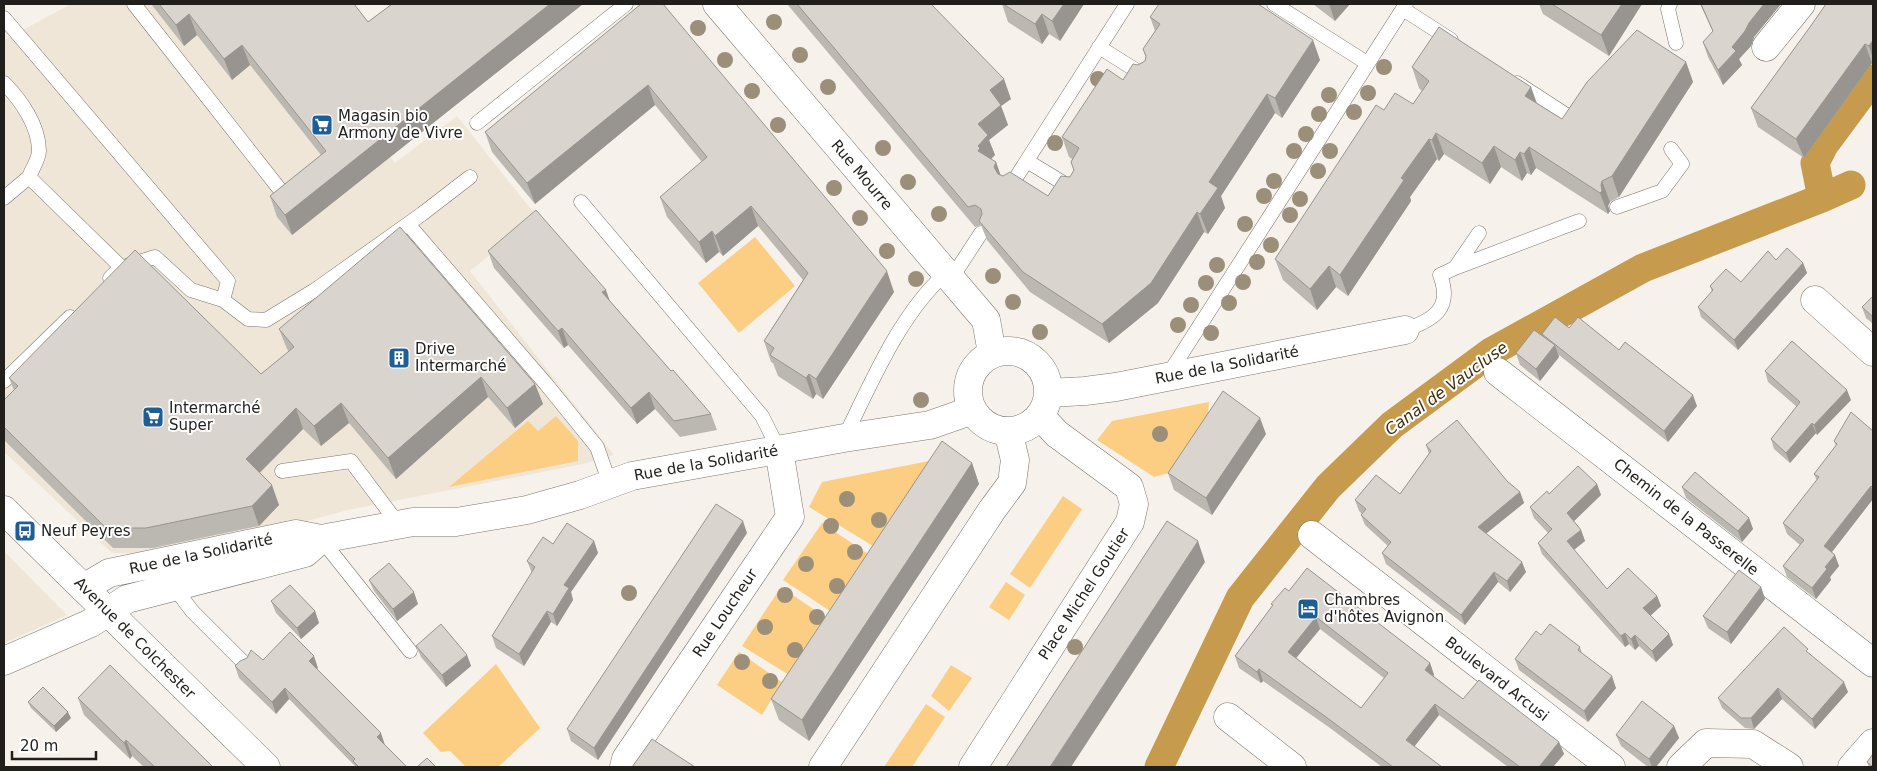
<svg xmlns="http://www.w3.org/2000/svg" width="1877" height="771" font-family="'DejaVu Sans',sans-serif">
	<rect width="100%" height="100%" fill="#f6f2eb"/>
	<path fill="#efe6d8" d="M71,4H264L395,163L457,116L537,217L470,271L614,455L583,464L348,510L185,554L112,553L4,452V40Z
		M4,551L67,615L4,643Z"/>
	<path fill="#fbce83" d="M755,237L795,286L739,333L698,283Z
		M1209,402L1208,414L1169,473L1154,477L1097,440L1112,421Z
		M556,416L578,441V461L449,487L528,421L538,431Z
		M929,461L873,546L809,507L822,482Z
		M1063,496L1082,509L1030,588L1010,574Z
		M822,523L868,554L830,611L783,580Z
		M1006,582L1025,595L1009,620L989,607Z
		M781,587L825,617L789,675L742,646Z
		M739,652L782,682L762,715L717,685Z
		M496,664L540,728L498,767H466L450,751L441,752L423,733Z
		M951,665L972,678L949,711L931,696Z
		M926,704L945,717L912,767H884Z"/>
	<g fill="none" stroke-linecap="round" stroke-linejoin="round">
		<path stroke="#c79b4e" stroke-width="29" d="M1822,198L1815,163L1824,145L1873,79
			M1159,767L1240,598L1328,487L1392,425L1491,352L1643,268L1822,198L1851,185"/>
		<g stroke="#7a766f" stroke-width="15">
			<path id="lane" d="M134,4L285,196
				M1274,4L1367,63
				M1670,4L1668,9L1676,43
				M1403,9L1451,40
				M4,18L228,281L223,300
				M1099,47L1145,76
				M4,83C21,100 39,126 39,151C39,159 32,169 29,177
				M1517,83L1571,118
				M477,123L626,4
				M1027,161L1073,189
				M1010,187L1127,4
				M4,198L29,177L121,267L110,278
				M581,202L762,416L779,450
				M1617,207L1662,191L1682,164L1671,149
				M408,224L546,384L597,447L610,484
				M129,265L155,257L191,290L223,300L248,319L266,320L315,290L422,214L470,177
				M1455,268L1579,221
				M951,279L981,233
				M1405,330C1433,320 1453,309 1440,275L1455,268L1479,233
				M1168,375L1406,4
				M4,381L70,317
				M844,438C872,382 899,315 946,273
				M282,471L351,461L399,525
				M321,539L410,651
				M174,587L192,611L245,664"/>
		</g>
		<g stroke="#7a766f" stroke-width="29">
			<path id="street" d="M717,4L986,320L992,353
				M1766,47L1801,4
				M1815,300L1873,352
				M968 391a40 40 0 1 1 80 0a40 40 0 1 1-80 0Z
				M1498,372L1873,663
				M1049,393L1085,391L1116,387L1405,330
				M1312,535L1611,767
				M84,588L109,573L296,534L321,539L413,522H456L527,510L580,495L632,476L844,438L930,425L973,410
				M4,661L91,623L127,599L305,553L321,539
				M1228,717L1292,767
				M624,767L626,759L790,517L779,450
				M823,767L992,510L1012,483L1015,460L1008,431
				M973,767L1130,522L1134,504L1129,487L1057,434L1040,416
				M1681,767L1706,743L1753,744L1789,767
				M1852,767L1873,743"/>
		</g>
		<g stroke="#7a766f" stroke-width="29">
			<path id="secondary" d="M4,510L266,767"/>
		</g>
		<use href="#lane" stroke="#fff" stroke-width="14"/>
		<use href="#street" stroke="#fff" stroke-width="28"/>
		<use href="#secondary" stroke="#fff" stroke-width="28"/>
	</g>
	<g fill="#9b8f7a">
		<circle cx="774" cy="22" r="8"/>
		<circle cx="698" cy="28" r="8"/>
		<circle cx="800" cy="55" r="8"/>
		<circle cx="725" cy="60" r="8"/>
		<circle cx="1384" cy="67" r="8"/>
		<circle cx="1098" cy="79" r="8"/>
		<circle cx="828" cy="87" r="8"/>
		<circle cx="752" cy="91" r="8"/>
		<circle cx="1368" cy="93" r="8"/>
		<circle cx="1329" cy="95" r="8"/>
		<circle cx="1354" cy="112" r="8"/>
		<circle cx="1319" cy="114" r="8"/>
		<circle cx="778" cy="125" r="8"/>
		<circle cx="1306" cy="134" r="8"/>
		<circle cx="1055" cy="143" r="8"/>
		<circle cx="883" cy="148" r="8"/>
		<circle cx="1294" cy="151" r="8"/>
		<circle cx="1330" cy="151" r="8"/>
		<circle cx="1318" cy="171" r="8"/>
		<circle cx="1274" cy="181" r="8"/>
		<circle cx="908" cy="182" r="8"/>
		<circle cx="834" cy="188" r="8"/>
		<circle cx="1264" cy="196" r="8"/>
		<circle cx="1300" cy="199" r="8"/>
		<circle cx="939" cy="214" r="8"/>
		<circle cx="1290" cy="215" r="8"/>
		<circle cx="860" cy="218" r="8"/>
		<circle cx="1245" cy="224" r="8"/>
		<circle cx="1271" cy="245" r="8"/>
		<circle cx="887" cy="251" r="8"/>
		<circle cx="1257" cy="262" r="8"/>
		<circle cx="1217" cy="265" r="8"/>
		<circle cx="993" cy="276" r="8"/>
		<circle cx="916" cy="279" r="8"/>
		<circle cx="1243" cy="282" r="8"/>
		<circle cx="1206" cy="283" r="8"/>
		<circle cx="1013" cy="302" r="8"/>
		<circle cx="1229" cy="303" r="8"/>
		<circle cx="1191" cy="305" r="8"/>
		<circle cx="1178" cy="325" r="8"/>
		<circle cx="1040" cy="332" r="8"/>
		<circle cx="1211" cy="333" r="8"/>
		<circle cx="921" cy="400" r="8"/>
		<circle cx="1160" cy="434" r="8"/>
		<circle cx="847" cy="499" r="8"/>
		<circle cx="879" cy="520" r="8"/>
		<circle cx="831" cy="526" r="8"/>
		<circle cx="855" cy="552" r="8"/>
		<circle cx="806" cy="564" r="8"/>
		<circle cx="837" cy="586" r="8"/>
		<circle cx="629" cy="593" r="8"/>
		<circle cx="785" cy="595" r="8"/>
		<circle cx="817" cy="617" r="8"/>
		<circle cx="765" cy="627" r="8"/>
		<circle cx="1075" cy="647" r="8"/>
		<circle cx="795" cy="650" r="8"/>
		<circle cx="742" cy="662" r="8"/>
		<circle cx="770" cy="681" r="8"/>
	</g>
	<path fill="#bbb7b1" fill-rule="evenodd" d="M151,4H354L368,22L392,4H583L292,235L277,217L270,196L321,155L250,65L232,80L197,35L184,46Z
		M641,4L894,292L823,399L816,394L813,399L778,376L773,363L771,362L764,341L803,280L758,226L723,256L719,252L706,263L667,217L660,197L702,162L655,105L535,204L492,152L485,132Z
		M787,4H931L1011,99L1001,106L1008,125L989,140L995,155L991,159L996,162L1000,175L1048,196L1070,177L1074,171L1071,162L1072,159L1069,157L1062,137L1138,65L1145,61L1146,58L1143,49L1155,31L1150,17L1320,60L1282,118L1275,113L1221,196L1225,208L1208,234L1204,232L1158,303L1109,343L1030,292L987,240L981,225L975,227Z
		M1002,4H1084L1060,41L1049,34L1042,44L1008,22Z
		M1313,4H1350L1335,21Z
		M1539,4H1642L1609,56L1543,14Z
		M1700,4H1781L1754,37L1751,46L1739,59L1742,65L1723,85L1708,57L1703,42L1713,32Z
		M1873,4V64L1872,63L1804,158L1758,127L1751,108L1810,27Z
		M1686,62L1693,82L1619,197L1610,202L1608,206L1610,211L1608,214L1536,168L1531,175L1527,173L1522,181L1501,167L1490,184L1444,154L1439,161L1437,159L1410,197L1411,201L1348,296L1336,287L1317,310L1283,280L1275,259L1384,110L1413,104L1422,91L1419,88L1412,67L1531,87L1537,103L1562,119Z
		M488,251L609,300L671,371L711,414L717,430L680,437L655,409L637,424L568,345L564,348L494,268Z
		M1803,263L1807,273L1738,350L1701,317L1698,307L1712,292L1710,286L1741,282Z
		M1873,296V324L1866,318L1862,307Z
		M1569,328L1619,350L1697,406L1668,442L1559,355V357L1540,381L1520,365L1516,353L1543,336L1542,334Z
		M279,329L535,384L543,404L515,428L488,397L396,479L349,423L321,446L303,429L260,473L279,505L259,526L153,548H113L4,440V400L14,390L9,378L261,374L289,352L287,349Z
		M1765,371L1851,400L1817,435L1816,433L1790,463L1774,449L1771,439L1797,407L1768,382Z
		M1873,431V499L1832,552L1839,566L1830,577L1831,580L1816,599L1787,577L1783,566L1800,545L1787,534L1783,523L1817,481L1814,474L1836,446L1834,441Z
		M1266,434L1212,515L1174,490L1168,473Z
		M1426,445L1507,481L1520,492L1524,503L1486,533L1526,572L1510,592L1498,582L1465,625L1386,564L1382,553L1388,546L1365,525L1361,515L1362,514L1359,511L1355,500L1400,494L1429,454Z
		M972,463L979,484L809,741L779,720L771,699Z
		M1597,484L1601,495L1574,521L1581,530L1585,541L1574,550L1607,589L1657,596L1661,606L1650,616L1669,634L1673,645L1656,662L1639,646L1635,650L1629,644L1625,647L1542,554L1538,543L1548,533L1534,518L1530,507L1549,494Z
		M1682,487L1749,518L1753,529L1742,542L1686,498Z
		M747,533L598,760L571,741L567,729Z
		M594,541L598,553L571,592L573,600L557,626L551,622L524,666L496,648L492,636L532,573L527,561L553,544Z
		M369,580L418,604L397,621L374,591Z
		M1761,587L1765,599L1731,644L1708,628L1703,616Z
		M1289,591L1430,663L1434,675L1433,676L1463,699L1559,742L1564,754L1553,767H1508L1439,715L1414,747L1442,767H1382L1330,728L1263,681L1261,683L1239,668L1235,656L1272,606L1271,604ZM1320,629L1384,678L1361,708L1296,658Z
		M271,601L315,611L319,623L301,639L276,613Z
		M416,646L467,655L471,666L446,687L421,657Z
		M1580,647L1582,653L1616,688L1588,722L1519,670L1515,659Z
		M1809,653L1848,692L1815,729L1782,699L1754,729L1745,728L1722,708L1718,698Z
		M263,660L318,668L317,669L385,745L407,767H356L289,699L276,714L239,678L235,666Z
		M78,698L213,767H144L132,756L130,759L84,715Z
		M28,702L71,718L56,732L31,708Z
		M1674,726L1679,738L1656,767H1648L1621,746L1616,735Z
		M1867,762L1873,767H1869Z"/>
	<path fill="#989590" d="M550,4H583L292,235L285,215Z
		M1064,4H1084L1060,41L1052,21Z
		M1329,4H1350L1335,21Z
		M1622,4H1642L1609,56L1601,35Z
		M1764,4H1781L1754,37L1751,46L1739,59L1742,65L1723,85L1718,70L1732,47L1749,23Z
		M189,14L197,35L184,46L176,25Z
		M1042,14L1049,34L1042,44L1035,24Z
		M1313,40L1320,60L1282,118L1275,98Z
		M1873,40V59L1869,46Z
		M1865,44L1872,63L1804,158L1796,139Z
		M242,45L250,65L232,80L224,59Z
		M1686,62L1693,82L1619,197L1612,176Z
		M1004,79L1011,99L1001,106L1008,125L989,140L995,155L986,164L978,151V124L990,90Z
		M648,85L655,105L535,204L527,183Z
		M1531,87L1538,108L1525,96Z
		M1267,94L1275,113L1221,196L1225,208L1208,234L1200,214L1209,182Z
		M1436,133L1444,154L1439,161L1432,140Z
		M1429,139L1437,159L1410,197L1411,201L1348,296L1340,275L1401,178Z
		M1494,146L1501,167L1490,184L1482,163Z
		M1529,147L1536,168L1531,175L1524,154Z
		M1520,152L1527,173L1522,181L1515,160Z
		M996,162L1003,182L1001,187L994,167Z
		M1602,181L1610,202L1608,206L1610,211L1608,214L1600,193L1601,185Z
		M751,206L758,226L723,256L715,236Z
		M1197,212L1204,232L1158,303L1109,343L1102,324Z
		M712,231L719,252L706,263L699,242Z
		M1803,263L1807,273L1738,350L1734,340Z
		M1329,266L1336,287L1317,310L1310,289Z
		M887,271L894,292L823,399L816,379Z
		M606,290L612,307L602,292Z
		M562,328L568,345L564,348L558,331Z
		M1555,345L1559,357L1540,381L1536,369Z
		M809,374L816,394L813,399L806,378Z
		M481,377L488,397L396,479L388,458Z
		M535,384L543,404L515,428L507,408Z
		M1847,390L1851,400L1817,435L1814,425Z
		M649,392L655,409L637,424L631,408Z
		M1693,395L1697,406L1668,442L1664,431Z
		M341,403L349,423L321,446L314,426Z
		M296,408L303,429L253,479L246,459Z
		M1260,418L1266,434L1212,515L1206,498Z
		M1812,423L1816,433L1790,463L1786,453Z
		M972,463L979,484L809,741L802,720Z
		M1597,484L1601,495L1571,524L1567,513Z
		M272,485L279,505L259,526L252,506Z
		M1871,486L1873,493V499L1828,557L1824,546Z
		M1520,492L1524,503L1482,537L1478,527Z
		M1749,518L1753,529L1742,542L1738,531Z
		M743,521L747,533L598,760L594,748Z
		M1581,530L1585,541L1571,552L1567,541Z
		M594,541L598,553L571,592L573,600L557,626L553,614L564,585Z
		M1198,541L1205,562L1071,767H1050Z
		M1835,555L1839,566L1830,577L1831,580L1816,599L1812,588L1825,567Z
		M1522,562L1526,572L1510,592L1507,581Z
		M1494,572L1498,582L1465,625L1461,615Z
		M1761,587L1765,599L1731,644L1727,632Z
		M414,592L418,604L397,621L393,609Z
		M1657,596L1661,606L1647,619L1643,608Z
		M315,611L319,623L301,639L297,628Z
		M547,611L551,622L524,666L519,654Z
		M1316,617L1320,629L1292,663L1288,652Z
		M1625,633L1629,644L1625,647L1621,636Z
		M1669,634L1673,645L1656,662L1652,651Z
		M1635,635L1639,646L1635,650L1631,639Z
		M467,655L471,666L446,687L442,675Z
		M314,656L318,668L313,672L309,661Z
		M1430,663L1434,675L1429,681L1425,670Z
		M1259,669L1263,681L1261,683L1257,672Z
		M1612,676L1616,688L1588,722L1584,711Z
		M1844,682L1848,692L1815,729L1812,719Z
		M285,688L289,699L276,714L272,702Z
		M1778,688L1782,699L1754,729L1751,718Z
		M1435,704L1439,715L1410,752L1406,740Z
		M68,712L71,718L56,732L54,726Z
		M1674,726L1679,738L1656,767H1652L1649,759Z
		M381,733L385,745L377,737Z
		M126,740L132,756L130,759L124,743Z
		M1559,742L1564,754L1553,767H1539Z"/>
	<path fill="#d9d5ce" stroke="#989590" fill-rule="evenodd" d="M159,4H354L368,22L392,4H550L285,215L270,196L326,151L242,45L224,59L189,14L176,25Z
		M641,4H663L887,271L816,379L809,374L806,378L770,355L774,348L764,341L808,273L751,206L715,236L712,231L699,242L660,197L707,157L648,85L527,183L485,132Z
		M797,4H931L1004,79L990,90L1001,105L978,124L988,135L978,146L980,148L978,151L996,162L994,167L998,174L1003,176L1010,172L1048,196L1061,176L1070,177L1074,170L1071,162L1079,148L1062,137L1107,69L1123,80L1133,64L1138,65L1145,61L1146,56L1143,49L1160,24L1150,17L1159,4H1258L1313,40L1275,98L1267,94L1209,182L1218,188L1200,214L1197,212L1151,283L1102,324L1023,272L979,221L982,214L981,209L975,205L968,207Z
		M1003,4H1064L1052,21L1042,14L1035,24Z
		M1552,4H1622L1601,35Z
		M1701,4H1764L1749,23L1745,31L1732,47L1736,51L1718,70L1703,42L1713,31Z
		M1826,4H1873V40L1869,46L1865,44L1796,139L1751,108L1810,27Z
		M1439,27L1531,87L1525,96L1562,119L1587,82L1637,30L1686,62L1612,176L1602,181L1601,185L1602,191L1600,193L1529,147L1524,154L1520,152L1515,160L1494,146L1482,163L1436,133L1432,140L1429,139L1401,178L1404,180L1340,275L1329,266L1310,289L1275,259L1376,105L1384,110L1395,93L1413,104L1429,81L1412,67Z
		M536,210L606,290L602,292L671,371L673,370L711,414L674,421L649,392L631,408L562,328L558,331L488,251Z
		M400,227L535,384L507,408L481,377L388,458L341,403L314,426L296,408L246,459L272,485L252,506L146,528H106L4,427V400L18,386L9,378L135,250L261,374L294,347L279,329Z
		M1787,248L1803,263L1734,340L1698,307L1713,290L1710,286L1726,269L1741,282L1768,251L1776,260Z
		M1873,296V317L1862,307Z
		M1555,317L1569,328L1578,317L1619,350L1625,342L1693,395L1664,431L1542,334Z
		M1534,330L1555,345L1536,369L1516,353Z
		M1792,341L1847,390L1814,425L1812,423L1786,453L1771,439L1800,402L1765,371Z
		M1223,391L1260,418L1206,498L1168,473Z
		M1851,412L1873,431V488L1871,486L1824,546L1835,555L1825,567L1827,569L1812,588L1783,566L1804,540L1783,523L1819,477L1814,474L1837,444L1834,441Z
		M1457,420L1507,481L1520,492L1478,527L1522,562L1507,581L1494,572L1461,615L1382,553L1391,542L1361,515L1366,509L1355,500L1376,475L1400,494L1431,451L1426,445Z
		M942,441L972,463L802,720L771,699Z
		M1578,466L1597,484L1567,513L1581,530L1567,541L1607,589L1628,568L1657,596L1643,608L1669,634L1652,651L1635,635L1631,639L1625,633L1621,636L1538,543L1552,529L1530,507L1547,491L1549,494Z
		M1695,472L1749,518L1738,531L1682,487Z
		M716,504L743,521L594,748L567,729Z
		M1167,521L1198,541L1050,767H1006Z
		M567,523L594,541L564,585L569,588L553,614L547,611L519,654L492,636L535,567L527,561L543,537L553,544Z
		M389,563L414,592L393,609L369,580Z
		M1307,568L1430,663L1425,670L1463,699L1479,680L1559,742L1539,767H1520L1435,704L1406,740L1442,767H1393L1326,717L1259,669L1257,672L1235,656L1273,605L1271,604L1285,588L1289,591ZM1316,617L1388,673L1361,708L1288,652Z
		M1739,570L1761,587L1727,632L1703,616Z
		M290,585L315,611L297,628L271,601Z
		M441,624L467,655L442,675L416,646Z
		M1550,624L1580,647L1578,650L1612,676L1584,711L1515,659L1536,631L1541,635Z
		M1784,627L1808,649L1806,651L1844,682L1812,719L1778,688L1751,718H1741L1718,698Z
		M290,632L314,656L309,661L381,733L377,737L407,767H359L353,761L355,759L285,688L272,702L235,666L240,661L247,658L251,650L263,660Z
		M110,665L213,767H155L126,740L124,743L78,698Z
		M43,687L68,712L54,726L28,702Z
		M1642,701L1674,726L1649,759L1616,735Z
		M652,739L695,767H632Z
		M1873,754V767L1867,762Z
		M427,758L436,767H417Z"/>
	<defs>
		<g id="supermarket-square" transform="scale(1.125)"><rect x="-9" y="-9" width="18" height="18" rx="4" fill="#1e5e94" stroke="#fff"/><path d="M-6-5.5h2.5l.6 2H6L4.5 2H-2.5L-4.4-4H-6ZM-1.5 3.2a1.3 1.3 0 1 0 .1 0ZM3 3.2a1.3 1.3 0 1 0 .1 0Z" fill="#fff"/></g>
		<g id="building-square" transform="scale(1.125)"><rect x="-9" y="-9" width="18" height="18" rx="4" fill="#1e5e94" stroke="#fff"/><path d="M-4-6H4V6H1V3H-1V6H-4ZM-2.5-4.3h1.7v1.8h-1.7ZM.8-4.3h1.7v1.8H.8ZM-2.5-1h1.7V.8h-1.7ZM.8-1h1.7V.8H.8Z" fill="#fff"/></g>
		<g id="bus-square" transform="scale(1.125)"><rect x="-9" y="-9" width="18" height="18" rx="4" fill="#1e5e94" stroke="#fff"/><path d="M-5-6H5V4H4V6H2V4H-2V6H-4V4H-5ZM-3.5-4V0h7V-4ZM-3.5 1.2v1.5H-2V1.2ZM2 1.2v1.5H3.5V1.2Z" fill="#fff"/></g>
		<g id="hotel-square" transform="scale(1.125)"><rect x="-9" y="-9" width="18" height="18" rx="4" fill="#1e5e94" stroke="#fff"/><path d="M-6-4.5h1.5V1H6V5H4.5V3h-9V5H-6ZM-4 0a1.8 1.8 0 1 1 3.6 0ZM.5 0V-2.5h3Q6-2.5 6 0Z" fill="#fff"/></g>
	</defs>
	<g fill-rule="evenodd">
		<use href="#supermarket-square" x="322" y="125"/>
		<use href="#building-square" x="399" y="358"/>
		<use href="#supermarket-square" x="153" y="417"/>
		<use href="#bus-square" x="25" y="531"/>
		<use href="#hotel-square" x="1308" y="609"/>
	</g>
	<g text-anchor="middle" stroke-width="4" stroke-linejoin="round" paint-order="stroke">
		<g font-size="15" fill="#201f1c" stroke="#fff" text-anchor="start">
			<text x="338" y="121">Magasin bio<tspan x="338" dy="17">Armony de Vivre</tspan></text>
			<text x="415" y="354">Drive<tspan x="415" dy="17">Intermarché</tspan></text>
			<text x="169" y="413">Intermarché<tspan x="169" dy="17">Super</tspan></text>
			<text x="41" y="536">Neuf Peyres</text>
			<text x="1324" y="605">Chambres<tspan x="1324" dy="17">d'hôtes Avignon</tspan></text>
		</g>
		<g font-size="15" fill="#201f1c" stroke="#fff">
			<text transform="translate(862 175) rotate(50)" y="5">Rue Mourre</text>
			<text transform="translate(1227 365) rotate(-11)" y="5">Rue de la Solidarité</text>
			<text transform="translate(706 463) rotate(-10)" y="5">Rue de la Solidarité</text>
			<text transform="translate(1686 517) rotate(38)" y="5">Chemin de la Passerelle</text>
			<text transform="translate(201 554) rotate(-12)" y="5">Rue de la Solidarité</text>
			<text transform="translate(1084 594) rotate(-57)" y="5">Place Michel Goutier</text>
			<text transform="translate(725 613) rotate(-56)" y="5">Rue Loucheur</text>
			<text transform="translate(135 638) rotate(45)" y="5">Avenue de Colchester</text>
			<text transform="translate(1497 679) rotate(38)" y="5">Boulevard Arcusi</text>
		</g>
		<g font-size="16" font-style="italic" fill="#402e0c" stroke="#fff">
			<text transform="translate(1446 388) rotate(-36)" y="6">Canal de Vaucluse</text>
		</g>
	</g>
	<rect width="1877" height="771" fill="none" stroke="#201f1c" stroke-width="10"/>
	<path d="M12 751v8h84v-8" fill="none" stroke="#201f1c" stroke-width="2.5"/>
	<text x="20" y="751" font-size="15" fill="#201f1c" stroke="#ffffff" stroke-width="4" paint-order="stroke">20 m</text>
</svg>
